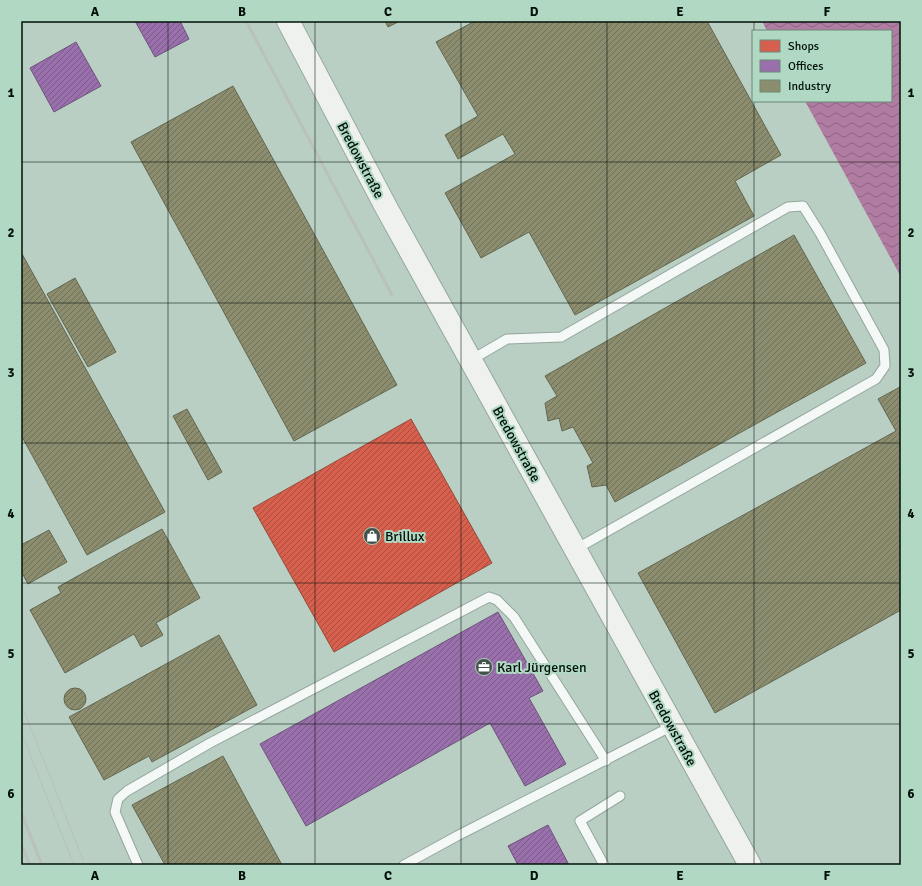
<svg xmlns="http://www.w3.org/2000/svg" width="922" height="886" font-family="Signika,sans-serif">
	<defs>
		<pattern id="water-waves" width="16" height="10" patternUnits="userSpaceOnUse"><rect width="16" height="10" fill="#b17ca1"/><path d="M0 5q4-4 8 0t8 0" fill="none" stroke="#8e6481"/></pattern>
		<pattern id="shops-hatch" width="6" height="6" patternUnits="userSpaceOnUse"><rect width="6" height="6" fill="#d6604d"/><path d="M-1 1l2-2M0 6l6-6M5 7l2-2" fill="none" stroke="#ab4e3e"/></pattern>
		<pattern id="offices-hatch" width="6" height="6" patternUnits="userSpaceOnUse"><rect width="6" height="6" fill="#9970ab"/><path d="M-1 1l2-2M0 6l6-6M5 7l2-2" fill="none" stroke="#7b5b89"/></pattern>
		<pattern id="industry-hatch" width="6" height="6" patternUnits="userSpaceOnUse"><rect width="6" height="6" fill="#8c8c6e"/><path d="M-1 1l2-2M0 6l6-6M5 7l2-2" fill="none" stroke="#707159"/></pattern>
	</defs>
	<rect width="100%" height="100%" fill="#b9cfc3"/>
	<path fill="url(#water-waves)" d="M762,21H901V277L805,101H891V31H767Z"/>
	<path fill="url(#shops-hatch)" stroke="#974839" d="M411,419L492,563L334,652L253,508Z"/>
	<path fill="url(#offices-hatch)" stroke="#6c537a" d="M135,21H180L189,39L155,57Z
		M76,42L101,86L54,112L30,68Z
		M498,612L543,691L529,698L566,764L525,786L490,723L306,826L260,744Z
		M548,825L569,865H518L508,846Z"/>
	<path fill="url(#industry-hatch)" stroke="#636750" d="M385,21H400L388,27Z
		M475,21H707L781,155L735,181L754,216L575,315L529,232L481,258L445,193L515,154L503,134L458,159L445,135L478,116L436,42Z
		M233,86L397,385L294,441L131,142Z
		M794,235L866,363L615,502L606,485L592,487L587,466L593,463L573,427L562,431L559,418L548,421L545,403L557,396L545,376Z
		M21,252L165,512L87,555L21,435Z
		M75,278L116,352L88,367L47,294Z
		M900,387L901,610L715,713L638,573L896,431L878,399Z
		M187,409L222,472L208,480L173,416Z
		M162,529L200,598L156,623L163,635L141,647L134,634L65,673L30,610L61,593L58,587Z
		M49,530L67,562L28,584L21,571V545Z
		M219,635L257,705L152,762L149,756L104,780L69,717Z
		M64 699a11 11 0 1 1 22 0a11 11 0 1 1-22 0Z
		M223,756L282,865H165L132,805Z"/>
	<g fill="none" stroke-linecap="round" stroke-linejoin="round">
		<g stroke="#94a69c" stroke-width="11">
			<path id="lane" d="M471,360L507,339L561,337L788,207L803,206L820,233L884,350L885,366L876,379L576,549
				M138,865L115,812L118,799L127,791L210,743L489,597L497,600L514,617L606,761
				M404,865L457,836L672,726
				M604,865L580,821L620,796"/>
		</g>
		<g stroke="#94a69c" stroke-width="24">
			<path id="secondary" d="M288,21L387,209L750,865"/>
		</g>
		<use href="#lane" stroke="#f4f8f6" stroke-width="9"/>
		<use href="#secondary" stroke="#eef1ed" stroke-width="22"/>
		<path stroke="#bac1bd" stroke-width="1" d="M21,703L85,865
			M21,732L74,865"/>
		<path stroke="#bac1bd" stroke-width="3" d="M246,21L392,295
			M21,812L42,865
			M21,844L30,865"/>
	</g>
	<path fill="none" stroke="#031009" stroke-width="1" stroke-opacity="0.55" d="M168,21V865M315,21V865M461,21V865M607,21V865M754,21V31M754,101V865M21,162H901M21,303H901M21,443H901M21,583H901M21,724H901"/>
	<defs>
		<g id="shop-disc" transform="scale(0.9)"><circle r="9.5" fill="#43534a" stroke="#b0d8c2"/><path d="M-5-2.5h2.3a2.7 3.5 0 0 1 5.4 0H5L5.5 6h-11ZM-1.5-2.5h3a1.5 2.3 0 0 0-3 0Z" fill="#fff"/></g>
		<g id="office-disc" transform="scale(0.9)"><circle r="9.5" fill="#43534a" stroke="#b0d8c2"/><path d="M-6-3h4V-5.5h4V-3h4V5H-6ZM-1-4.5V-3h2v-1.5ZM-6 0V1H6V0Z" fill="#fff"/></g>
	</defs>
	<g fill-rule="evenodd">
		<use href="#shop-disc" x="372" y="536"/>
		<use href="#office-disc" x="484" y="667"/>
	</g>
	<g text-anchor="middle" stroke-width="4" stroke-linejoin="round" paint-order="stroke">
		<g font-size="14" fill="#031009" stroke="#b0d8c2">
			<text transform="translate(361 160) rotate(62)" y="5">Bredowstraße</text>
			<text transform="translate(517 444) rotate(61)" y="5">Bredowstraße</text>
			<text transform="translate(673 728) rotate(61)" y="5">Bredowstraße</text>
		</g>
		<g font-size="14" fill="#031009" stroke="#b0d8c2" text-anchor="start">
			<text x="385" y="541">Brillux</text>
			<text x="497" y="672">Karl Jürgensen</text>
		</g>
	</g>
	<rect width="922" height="886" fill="none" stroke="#b0d8c2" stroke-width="44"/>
	<rect x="752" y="30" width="140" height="72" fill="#b0d8c2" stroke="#6b8878"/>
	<rect x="760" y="40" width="20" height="12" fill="#d6604d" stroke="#6b8878"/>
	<text x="788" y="50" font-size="12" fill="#031009">Shops</text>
	<rect x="760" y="60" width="20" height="12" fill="#9970ab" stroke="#6b8878"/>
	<text x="788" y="70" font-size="12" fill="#031009">Offices</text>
	<rect x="760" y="80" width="20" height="12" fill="#8c8c6e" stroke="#6b8878"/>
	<text x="788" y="90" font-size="12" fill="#031009">Industry</text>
	<rect x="22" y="22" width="878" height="842" fill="none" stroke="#031009" stroke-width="1.5"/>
	<g font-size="13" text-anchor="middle" font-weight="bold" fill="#031009">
		<text x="95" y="16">A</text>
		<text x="242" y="16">B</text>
		<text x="388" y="16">C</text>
		<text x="534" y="16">D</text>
		<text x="680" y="16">E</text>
		<text x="827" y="16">F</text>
		<text x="11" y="97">1</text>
		<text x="911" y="97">1</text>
		<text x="11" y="237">2</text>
		<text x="911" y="237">2</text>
		<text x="11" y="377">3</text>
		<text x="911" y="377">3</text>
		<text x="11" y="518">4</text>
		<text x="911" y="518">4</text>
		<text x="11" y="658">5</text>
		<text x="911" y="658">5</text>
		<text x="11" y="798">6</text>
		<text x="911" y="798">6</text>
		<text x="95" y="880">A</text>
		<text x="242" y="880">B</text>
		<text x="388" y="880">C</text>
		<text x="534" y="880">D</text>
		<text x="680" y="880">E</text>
		<text x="827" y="880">F</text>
	</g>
</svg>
